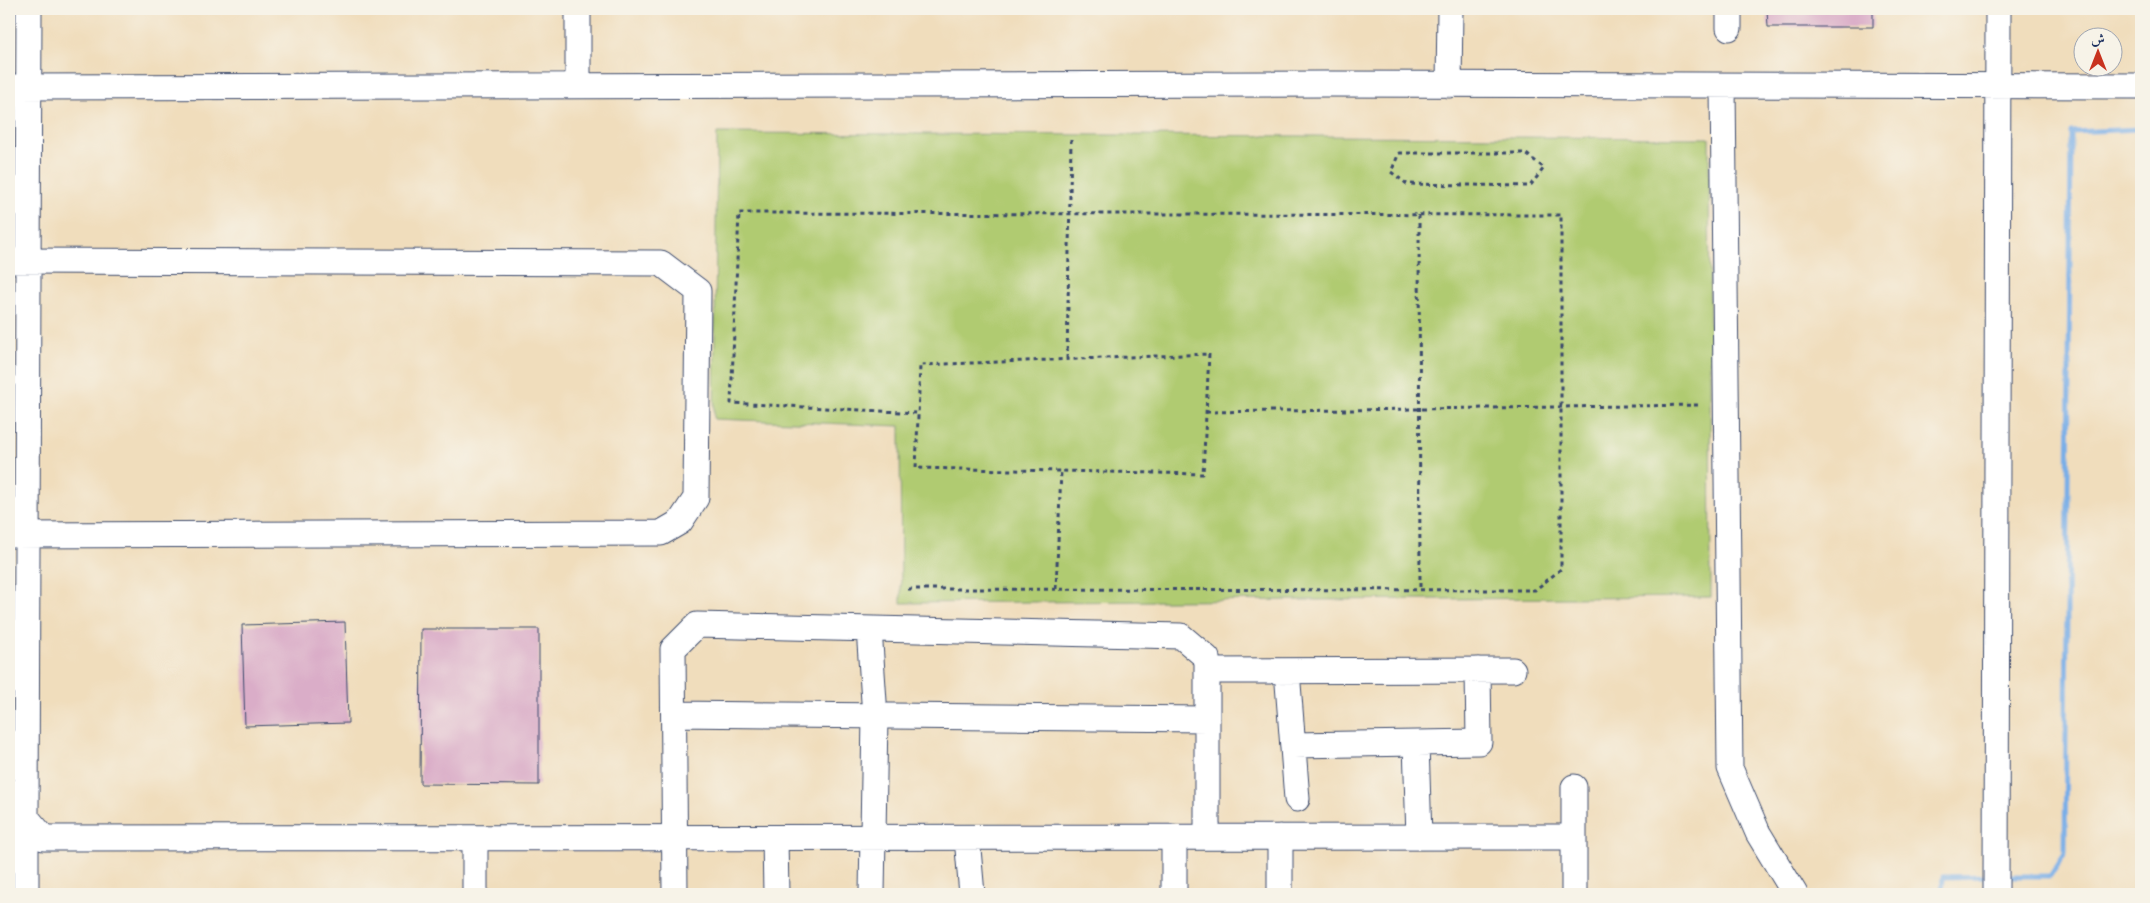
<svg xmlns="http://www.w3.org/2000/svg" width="2150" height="903" font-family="'IM FELL French Canon',Amiri,serif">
	<rect width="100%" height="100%" fill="#f7f3e8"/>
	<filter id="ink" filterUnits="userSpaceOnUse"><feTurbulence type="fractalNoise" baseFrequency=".02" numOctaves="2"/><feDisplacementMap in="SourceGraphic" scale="10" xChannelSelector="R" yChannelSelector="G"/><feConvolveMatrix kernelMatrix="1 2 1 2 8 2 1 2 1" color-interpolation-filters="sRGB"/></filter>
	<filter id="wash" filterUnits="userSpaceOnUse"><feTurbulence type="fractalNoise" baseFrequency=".0096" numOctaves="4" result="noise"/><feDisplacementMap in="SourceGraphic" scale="20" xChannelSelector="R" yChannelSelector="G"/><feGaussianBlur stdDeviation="1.12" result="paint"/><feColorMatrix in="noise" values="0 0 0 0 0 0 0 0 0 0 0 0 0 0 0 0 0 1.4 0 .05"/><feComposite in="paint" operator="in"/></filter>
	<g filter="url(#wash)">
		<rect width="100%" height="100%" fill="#f0ddbc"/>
		<path fill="#b0cb71" stroke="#667d68" d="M717,133L1709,138L1711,597L901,603L900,426L714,419Z"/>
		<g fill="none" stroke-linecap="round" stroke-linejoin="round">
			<path stroke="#79aee7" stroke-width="5" d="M2003,876H2050L2065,853L2071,132L2141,129
				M1942,894L1943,877L1990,876"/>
		</g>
		<g id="blocks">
			<path fill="#daadc8" d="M1767,9L1850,11V9H1873V27H1768Z
				M345,622L348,723L245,726L242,625Z
				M421,629H539V785L420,784Z"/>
		</g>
	</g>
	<g filter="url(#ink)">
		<use href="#blocks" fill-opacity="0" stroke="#3b496c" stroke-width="1"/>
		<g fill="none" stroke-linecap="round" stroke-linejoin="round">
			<g stroke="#3b496c" stroke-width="27">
				<path id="minor" d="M29,9L26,817L44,838L1574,837
					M578,9V85
					M1729,9V28
					M1449,85L1450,9
					M1723,86L1730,768L1758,833L1795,894
					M9,87L1325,84L2141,86
					M9,261L661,263L698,291L696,498L680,522L661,533L9,535
					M869,629L875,716L872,894
					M1207,671L1513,670
					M1287,671L1297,799
					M674,714L1207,719
					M1416,744L1419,837
					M1293,745L1479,742L1478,670
					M1574,787V894
					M26,817V894
					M1174,837V894
					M1280,837V894
					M475,838V894
					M775,838L776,894
					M967,838L972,894
					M675,894L673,649L697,625L1181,636L1207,658V837
					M1996,894L1998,9"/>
			</g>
			<path stroke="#3b496c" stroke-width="3" stroke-dasharray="4 4" stroke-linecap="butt" d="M1399,153H1525L1544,168L1530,186L1407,184L1391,172Z
				M1419,215L1420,590
				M1209,354L1203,474L916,468L920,365Z
				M1067,359L1071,140
				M1206,412L1699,405
				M908,589L1535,590L1561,569V215L739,213L731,403L918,413
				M1056,589L1061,471"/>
			<use href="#minor" stroke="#fff" stroke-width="25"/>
		</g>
	</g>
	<rect width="2150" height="903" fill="none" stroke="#f7f3e8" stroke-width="30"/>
	<g transform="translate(2098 52)"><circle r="24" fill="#f7f3e8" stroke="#9fa5b1"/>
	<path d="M0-4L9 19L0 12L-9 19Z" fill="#c8321e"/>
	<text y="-8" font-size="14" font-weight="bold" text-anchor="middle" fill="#1b2f5e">ش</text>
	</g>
</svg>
